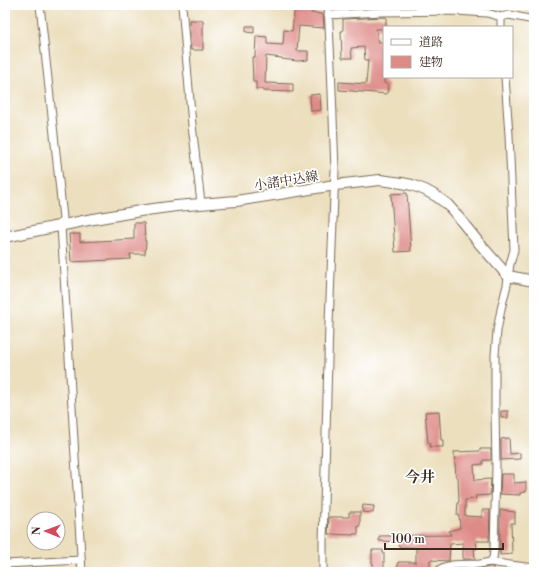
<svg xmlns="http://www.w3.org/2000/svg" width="539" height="577" font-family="'Libre Bodoni','Noto Serif JP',serif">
	<rect width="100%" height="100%" fill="#fff"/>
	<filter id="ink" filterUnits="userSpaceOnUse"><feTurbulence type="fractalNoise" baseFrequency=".025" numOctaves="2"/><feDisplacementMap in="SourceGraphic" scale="8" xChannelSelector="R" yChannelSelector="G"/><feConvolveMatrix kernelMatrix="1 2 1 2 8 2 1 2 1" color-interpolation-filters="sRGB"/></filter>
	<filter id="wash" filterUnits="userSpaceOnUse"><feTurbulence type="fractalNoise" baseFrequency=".012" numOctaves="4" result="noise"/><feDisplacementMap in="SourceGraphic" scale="16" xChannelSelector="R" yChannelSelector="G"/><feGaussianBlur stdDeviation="0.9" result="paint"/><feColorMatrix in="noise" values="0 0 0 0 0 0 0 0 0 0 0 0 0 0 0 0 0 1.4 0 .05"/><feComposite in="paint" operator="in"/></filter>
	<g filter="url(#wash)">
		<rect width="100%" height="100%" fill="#ecdfbe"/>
		<g id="blocks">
			<path fill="#de8a87" d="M295,5H312L311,13L323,14L324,28L299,26L297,51H308V60L297,61L282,59V58L266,56L265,83L293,84V92L263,91V89H256V82H253L252,57H255L256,36L267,37V44L283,45L284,30L292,31Z
				M386,17V27H384V29H376L378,42H384V83L388,84L387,94L339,90V82L366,84L368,60H365L364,47L351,48L352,58H342L341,31H343V19Z
				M189,20H203V50H191Z
				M246,26H254V33L246,32Z
				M320,94L321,110L311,111L310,95Z
				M407,193L411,251L395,252L391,194Z
				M134,223H144L145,241H146L145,254H130L131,259L71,262L69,234H80V242L134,239Z
				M439,411L441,440H443V447H430V443H428L425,412Z
				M501,411H508V418H501Z
				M509,438L510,454L520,453V459L501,460V439Z
				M480,449H491V460H483V464L474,465L475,480L491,479L490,495L475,496L476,499L465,500V516L482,517V510H490L489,541H476L477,549H474L475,559H463V543L450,544L449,561L430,560V572H408L407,568L398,571V562H416V547H399L398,542L379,541V536L451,535L449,531L460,528L459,515H457L458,502H459L458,477H456L454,452L480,451Z
				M501,474H514V483L526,482V492L520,493V495L500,494Z
				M363,505L374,506L373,513L362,512Z
				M500,510H507V511L515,512V523H511L512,554L500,555Z
				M349,512H360V526H358V534H353V535L328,534L329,517H349Z
				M372,550H383V553H384V568H373V563H372Z
				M489,567H493V572H464V569H480Z"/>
		</g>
	</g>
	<g filter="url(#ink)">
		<use href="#blocks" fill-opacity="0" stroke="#796956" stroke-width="1"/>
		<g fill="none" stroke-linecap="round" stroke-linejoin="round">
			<g stroke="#796956" stroke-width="9">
				<path id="street" d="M40,5L63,218L61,226L82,572
					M182,5L192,125L201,203
					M328,15L381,12L456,11L487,13L501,17
					M501,27V17L509,15L534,20
					M491,561L493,558L494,551L496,467L495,410V355L497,331L501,309L507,285L510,264L514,250L509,135L505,77
					M5,564L81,560
					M323,572V542L329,324L335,170L331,65L328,5
					M437,572C445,562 468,565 480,564C486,563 490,561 496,563L534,568"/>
			</g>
			<g stroke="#796956" stroke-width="12">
				<path id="secondary" d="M5,237L88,220L146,210L176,206L236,201L335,185L380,180L402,183L412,185L425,190L436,196L447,204L455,213L479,243L508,276L534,281"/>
			</g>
			<use href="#street" stroke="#fff" stroke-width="7"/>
			<use href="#secondary" stroke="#fff" stroke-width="10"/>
		</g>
	</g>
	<g text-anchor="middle" stroke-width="3.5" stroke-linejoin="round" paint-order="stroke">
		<g font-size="13" fill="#3b2a1e" stroke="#fff">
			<text transform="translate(286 180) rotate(-9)" y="5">小諸中込線</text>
		</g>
		<g font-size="15" font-weight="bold" fill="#3b2a1e" stroke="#fff">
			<text x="420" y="482">今井</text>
		</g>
	</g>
	<rect width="539" height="577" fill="none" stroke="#fff" stroke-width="20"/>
	<rect x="383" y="26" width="130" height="52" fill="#ffffff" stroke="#b1aaa5"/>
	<rect x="391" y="39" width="20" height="6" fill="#ffffff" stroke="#b1aaa5"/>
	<text x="419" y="46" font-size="12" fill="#3b2a1e">道路</text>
	<rect x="391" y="56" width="20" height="12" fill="#de8a87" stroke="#b1aaa5"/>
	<text x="419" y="66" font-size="12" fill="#3b2a1e">建物</text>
	<g transform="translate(46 531) rotate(271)"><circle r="19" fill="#ffffff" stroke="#b1aaa5"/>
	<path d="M0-3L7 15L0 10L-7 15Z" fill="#d1495b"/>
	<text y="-6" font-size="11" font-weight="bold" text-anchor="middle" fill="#3b2a1e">N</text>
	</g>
	<path d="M385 543v6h118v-6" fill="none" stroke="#3b2a1e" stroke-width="2"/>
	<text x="391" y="543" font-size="12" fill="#3b2a1e" stroke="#ffffff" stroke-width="3" paint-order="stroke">100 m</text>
</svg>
